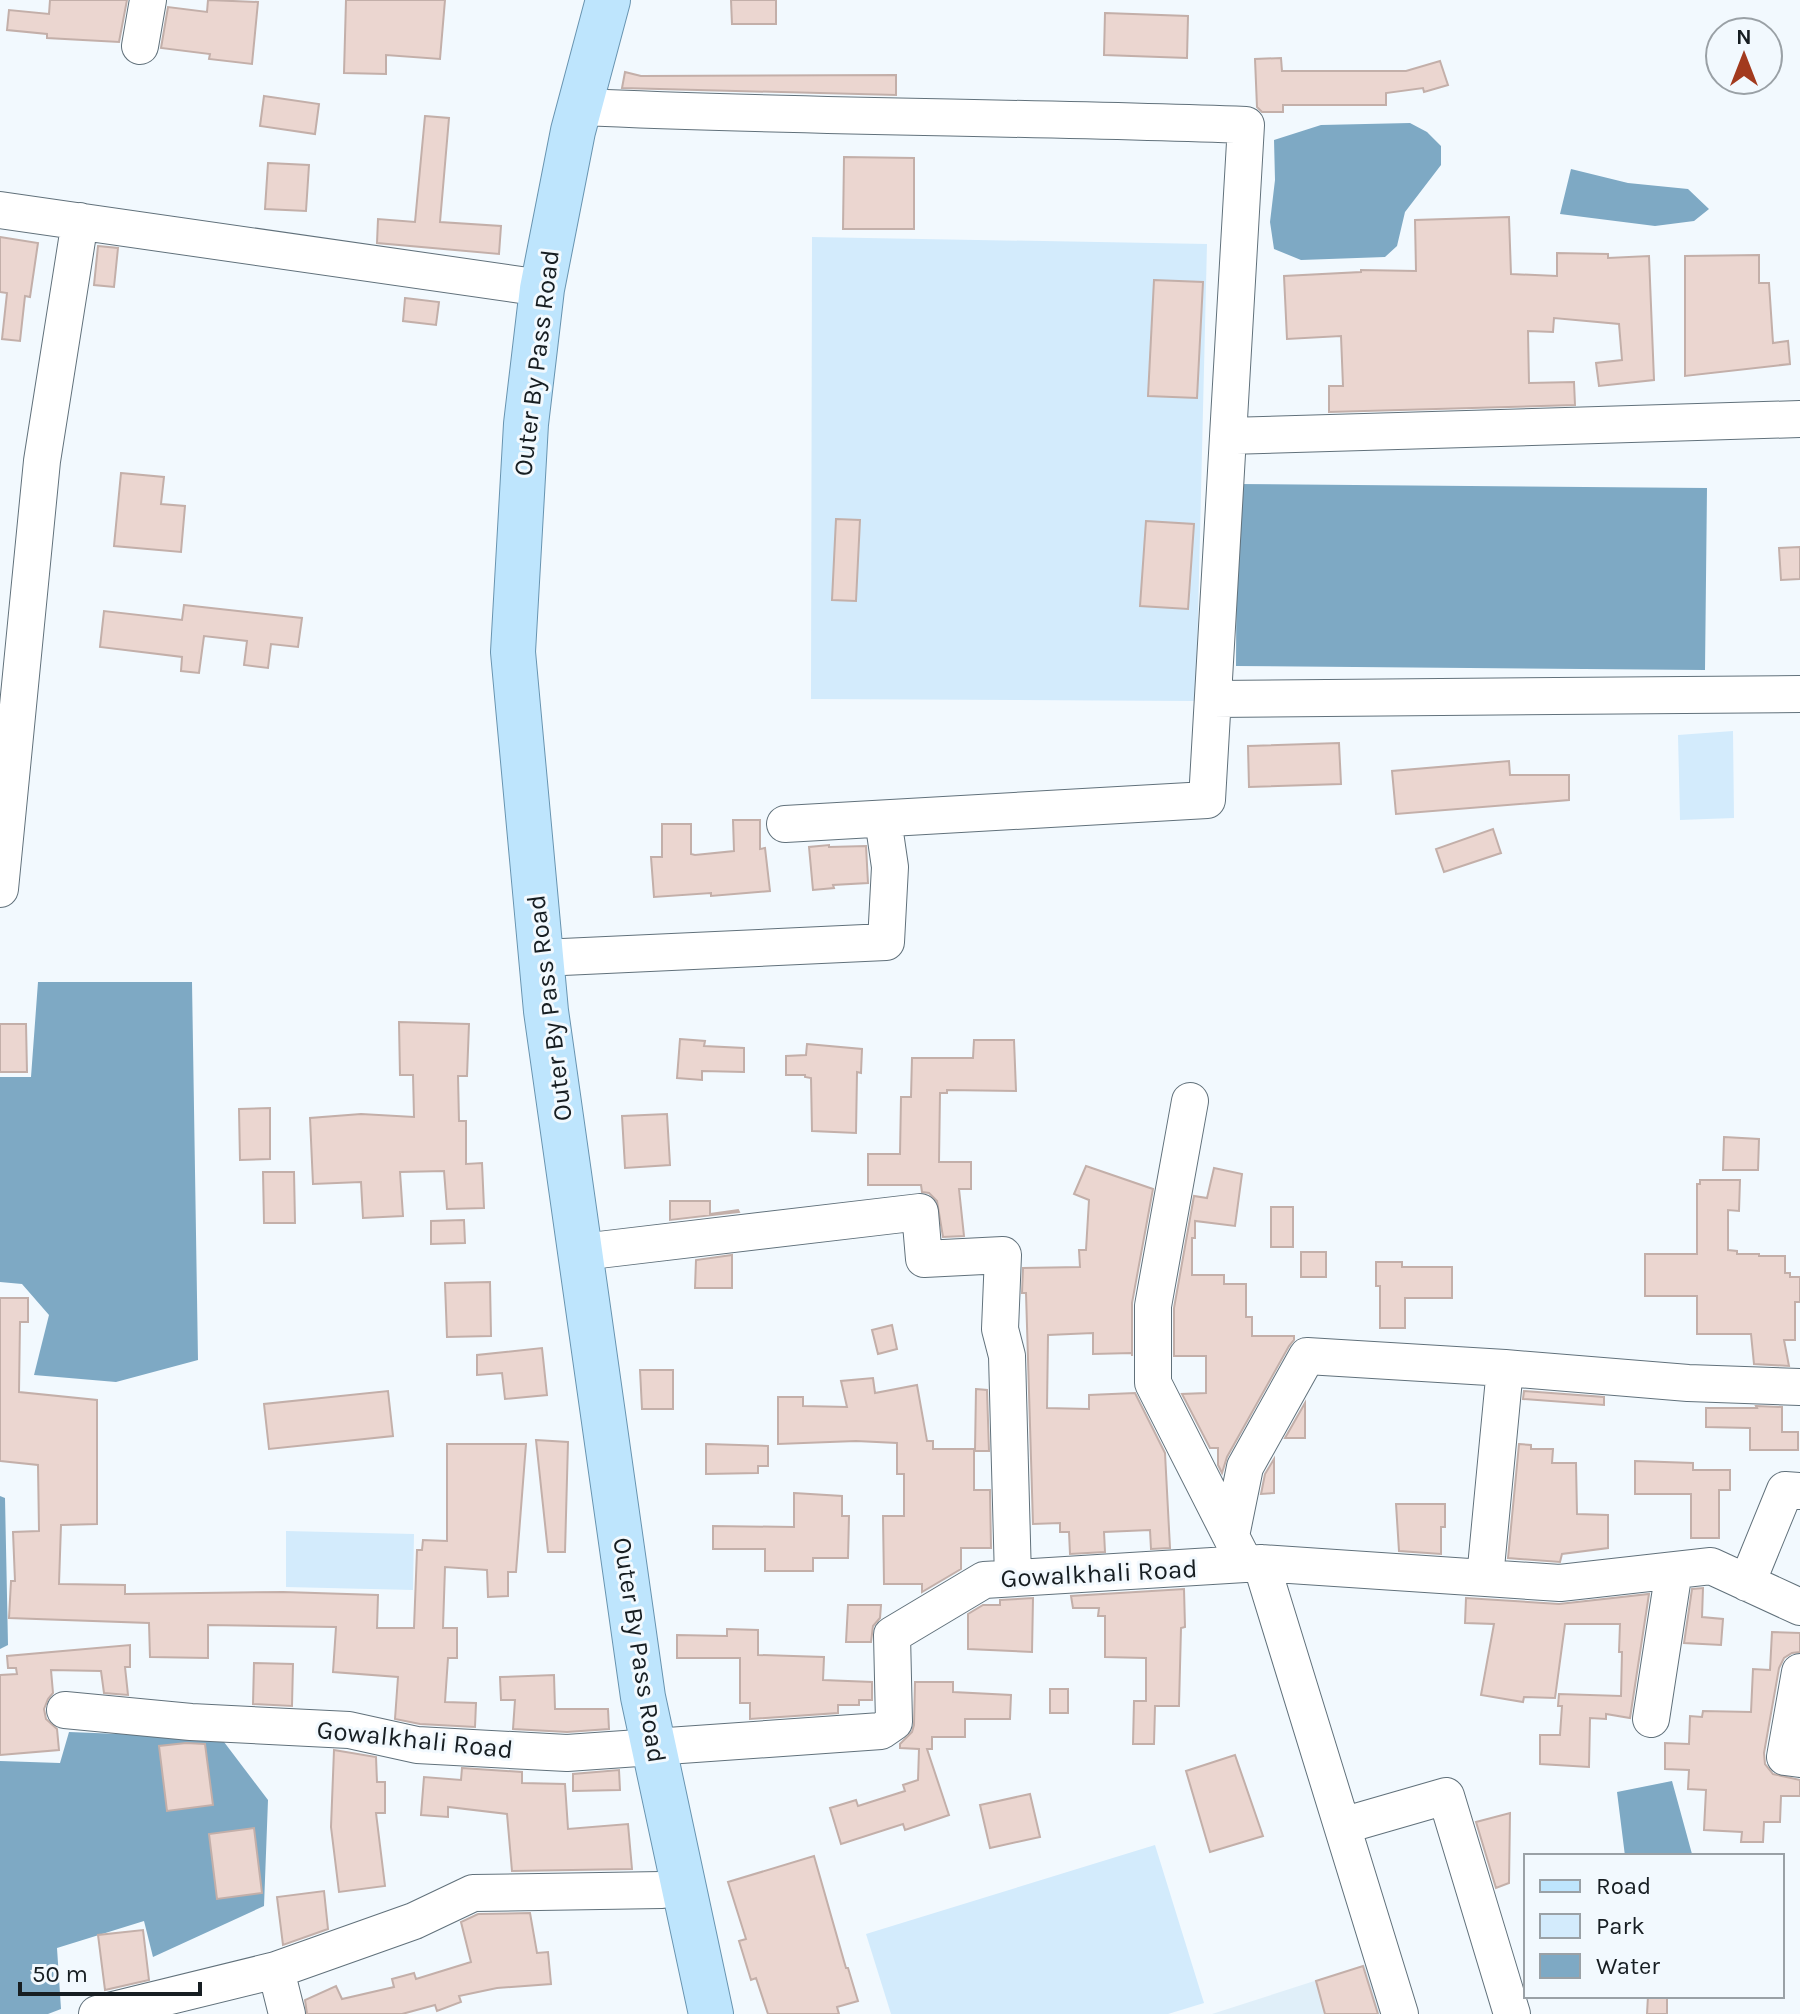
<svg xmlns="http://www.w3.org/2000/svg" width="1800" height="2014" font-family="Karla,sans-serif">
	<rect width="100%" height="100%" fill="#f2f9fe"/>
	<path fill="#e0eff9" d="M1383,1959L1400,2014H1212Z"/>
	<path fill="#d3ebfc" d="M812,237L1207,244L1196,701L811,699Z
		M1733,731L1734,818L1680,820L1678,735Z
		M286,1531L414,1534L413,1590L286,1587Z
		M1155,1845L1204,2003L1168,2014H891L866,1934Z"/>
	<path fill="#7ea9c4" d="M1410,123L1427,132L1441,146V165L1405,212L1397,246L1385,257L1301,260L1274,249L1270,222L1275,180L1274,140L1321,125Z
		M1571,169L1628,183L1688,189L1709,209L1694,221L1655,226L1560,214Z
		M1237,484L1707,488L1705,670L1236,666Z
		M38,982H192L198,1360L116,1382L34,1375L49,1315L22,1284L0,1282V1077H31Z
		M0,1496L5,1498L8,1645L0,1649Z
		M69,1732L221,1738L268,1800L264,1906L153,1957L144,1921L57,1948L61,2009L48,2014H0V1761L60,1763Z
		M1672,1781L1692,1854L1625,1856L1617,1792Z"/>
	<path fill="#ebd6d0" stroke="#c3afa9" stroke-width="2" d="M50,0H127L119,42L47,38V34L7,30L9,10L49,14Z
		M208,0L258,2L252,64L209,59L210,54L161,48L168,7L207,12Z
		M346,0H445L440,59L386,55V74L344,73Z
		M731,0H776V24H732Z
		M1105,13L1188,16L1187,58L1104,55Z
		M1281,58L1282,71H1406L1440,61L1448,85L1424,92L1423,88L1386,93V105H1283V112H1262L1257,107L1255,59Z
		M625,72L641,76L896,75V95L622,88Z
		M264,96L319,104L315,134L260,126Z
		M425,116L449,118L440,222L501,226L499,254L377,243L378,219L415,222Z
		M844,157L914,158V229H843Z
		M268,163L309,165L306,211L265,209Z
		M1509,217L1511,274L1557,276V253L1608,254V258L1649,256L1654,380L1599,386L1596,363L1622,360L1619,324L1554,318L1553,332L1528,331L1529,383L1574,382L1575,405L1329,412V386H1343L1341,336L1287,339L1284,276L1361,272V270L1416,271L1415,220Z
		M0,237L38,243L30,297L25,296L20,341L2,339L7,293L0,292Z
		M98,246L118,248L114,287L94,285Z
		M1759,255V283H1769L1773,343L1788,341L1790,364L1685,376V256Z
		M1154,280L1203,282L1197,398L1148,396Z
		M405,298L439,302L436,325L403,321Z
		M121,473L164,477L161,504L185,506L181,552L114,546Z
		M836,519L860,520L856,601L832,600Z
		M1146,521L1194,524L1188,609L1140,606Z
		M1800,547V579L1781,580L1779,548Z
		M184,605L302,618L298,647L271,644L268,668L244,665L247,641L204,636L199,673L181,671L182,657L100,647L104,611L182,620Z
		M1339,743L1341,784L1249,787L1248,746Z
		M1509,761L1510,775H1569V800L1396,814L1392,771Z
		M733,820H760V849L765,848L770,891L711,896V893L654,897L651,857H662V824H691V854L695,855L734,851Z
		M1493,829L1501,853L1444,872L1436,849Z
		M829,845V847L866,846L868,883L833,885L834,888L813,890L809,847Z
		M399,1022L469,1024L467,1076H458L459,1121H466V1164L482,1163L484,1208L447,1209L444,1171L400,1172L403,1216L363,1218L361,1182L313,1184L310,1118L361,1114L414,1117L413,1075H400Z
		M0,1024H26L27,1072H0Z
		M680,1039L705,1041L704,1046L744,1048V1072L702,1071V1080L677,1078Z
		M974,1040H1014L1016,1091L947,1090V1093H940L939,1162H971V1189H959L964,1236L943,1237L937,1201L929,1193L922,1192L921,1185H868V1154H900L901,1097H911L912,1058H973Z
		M807,1044L862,1049L861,1073L857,1072L856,1133L812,1131L811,1078L805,1077V1075H786V1056L806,1055Z
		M270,1108V1159L240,1160L239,1109Z
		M667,1114L670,1165L625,1168L622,1116Z
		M1724,1137L1759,1139L1758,1170H1723Z
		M1086,1166L1153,1189L1132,1303V1356V1353L1093,1354V1333L1048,1335L1047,1408L1089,1409V1395L1135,1393L1165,1453L1170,1548L1151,1549L1150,1530L1104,1532L1105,1552L1070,1554L1069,1532H1060V1523L1033,1524L1026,1293H1022L1023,1268L1080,1267L1079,1250H1086L1089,1200L1074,1194Z
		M1214,1168L1242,1174L1235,1226L1195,1221V1238H1192V1275H1224V1284H1246V1317H1252V1336H1294V1340L1289,1346L1227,1457L1222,1473L1218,1465V1448H1210L1182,1394L1206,1393V1356H1174V1308L1194,1196L1207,1198Z
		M263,1172H294L295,1223H264Z
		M1700,1180H1740L1739,1211L1728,1210V1250L1737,1251V1254H1759V1256H1785V1273H1790V1277H1800V1302H1795V1340H1784L1789,1366L1754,1364L1751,1334H1697V1296H1645V1254H1697V1184H1700Z
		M670,1201H710V1214L738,1210L739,1212L670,1220Z
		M1271,1207H1293V1247H1271Z
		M464,1220L465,1243L431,1244V1221Z
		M1301,1252H1326V1277H1301Z
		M732,1255V1288H695L696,1260Z
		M1376,1262H1402V1267H1452V1298H1405V1328H1380V1286H1376Z
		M490,1282L491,1336L447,1337L445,1283Z
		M0,1298H28V1322H20L19,1392L97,1400V1524L61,1525L59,1584L125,1585V1594L283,1592L378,1595L377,1628H414L417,1550H422L423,1540L447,1541V1444H526L516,1572H508V1596L488,1597L487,1570L445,1567L443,1628H457V1658H448L445,1702L476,1703L475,1727L420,1724L395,1719L398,1677L333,1672L336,1627L208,1625V1658L150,1657L149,1623L9,1618L11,1581H15L13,1532L39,1531L38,1465L0,1461Z
		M892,1325L897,1349L878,1354L872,1330Z
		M542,1348L547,1395L505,1399L502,1373L477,1375V1355Z
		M640,1370H673V1409H642Z
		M873,1378L875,1393L917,1385L927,1441H933V1449H974V1490H990L991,1548H961V1569L922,1592V1584H884L883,1516H904V1474H897V1443L856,1441L778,1444V1397H803V1406L847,1407L841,1381Z
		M976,1389L987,1390L989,1451H975Z
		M388,1391L393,1436L269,1449L264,1404Z
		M1524,1391L1604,1397V1405L1523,1399Z
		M1305,1403V1438H1285Z
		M1756,1406L1782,1407V1432H1798V1450H1750V1428L1706,1427V1408H1757Z
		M536,1440L568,1442L565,1552H548Z
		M706,1444L768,1446V1466H758V1473L706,1474Z
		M1519,1444L1531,1445V1449H1553L1552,1463H1576L1577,1514L1608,1515V1548L1562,1554L1560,1562L1508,1558Z
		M1274,1459V1493L1261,1494L1265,1474Z
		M1635,1461L1693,1463V1470H1730V1490H1719V1538H1691V1494H1635Z
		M794,1493L842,1496V1516H849L848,1558H813V1571H765V1549H713V1526L794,1527Z
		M1396,1504H1445V1527H1441V1554L1399,1551Z
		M1703,1588L1702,1617L1723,1619L1721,1645L1684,1643L1692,1589Z
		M1184,1589L1185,1627L1181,1628L1179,1706H1155L1154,1744H1133L1134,1701H1146V1658L1105,1657V1616H1098L1099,1608H1073L1071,1596Z
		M1649,1594L1630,1718L1606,1714V1719L1590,1718L1589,1767L1540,1764V1735H1560L1562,1706H1558L1559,1694L1621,1696L1622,1652H1619L1620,1624H1565L1555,1698L1524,1697L1523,1702L1481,1695L1494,1624L1465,1623L1466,1598L1559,1604Z
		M1033,1598L1032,1652L968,1649V1614L983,1605H1000V1600Z
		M848,1605H881L880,1618L873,1626L871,1642H846Z
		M727,1629L758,1630V1655L824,1657L823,1680L872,1682V1700H859V1705H838V1713L750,1719V1703H740V1658H677V1635L727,1636Z
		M1772,1632L1800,1633V1652L1792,1653L1784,1658L1779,1668L1764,1753L1765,1764L1773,1774L1800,1780V1796H1781L1780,1822H1764L1763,1842H1741L1742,1832L1704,1830L1706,1790L1688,1789L1689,1770L1665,1769V1743L1689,1744L1690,1716L1702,1717L1703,1711L1751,1712L1753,1669L1770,1670Z
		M130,1645V1667H125L128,1695L104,1693L101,1671L51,1670L53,1693L48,1699L44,1709L46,1719L57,1729L59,1750L0,1755V1675L17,1674L16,1668H8L7,1656Z
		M254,1663L293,1664L292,1706L253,1704Z
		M554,1675L555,1709H608L609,1729L567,1732L513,1729L515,1700H501L500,1677Z
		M915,1682H953V1692L1011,1695L1010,1719H965V1737H932V1749H927L949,1815L905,1830L903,1824L841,1844L830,1808L856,1800L858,1806L905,1791L903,1785L918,1780L919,1749L900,1748V1744L912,1732L914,1725Z
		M1050,1689H1068V1713H1050Z
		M186,1743L205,1744L213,1805L167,1811L159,1746Z
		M334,1750L376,1757L377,1782H385V1813H376L385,1886L339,1892L331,1827Z
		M1235,1755L1263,1836L1210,1852L1186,1771Z
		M462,1768L522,1772V1783L565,1784L568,1829L628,1824L632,1869L512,1871L507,1814L448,1807V1817L421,1815L424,1777L461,1780Z
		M619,1770L620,1790L573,1791V1774Z
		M1030,1794L1040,1837L990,1848L980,1805Z
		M1510,1813L1509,1883L1496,1888L1476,1822Z
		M254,1828L262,1893L217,1899L209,1834Z
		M814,1856L846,1968H848L858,2001L837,2007L839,2014H768L756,1978L751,1980L739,1941L746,1939L728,1882Z
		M324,1891L328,1929L283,1945L277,1897Z
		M530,1913L537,1953L548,1952L551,1984L497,1988L459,1996L461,2002L437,2011L435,2005L402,2014H307L305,2000L336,1986L342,1999L394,1987L392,1979L414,1973L416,1979L471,1962L461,1922L478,1914Z
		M143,1930L149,1980L105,1990L98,1935Z
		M1363,1966L1378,2014H1325L1316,1981Z
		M1648,1996H1667V2014H1647Z"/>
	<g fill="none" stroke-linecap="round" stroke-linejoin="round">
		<g stroke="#61717b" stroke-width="38">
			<path id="minor" d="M140,46L148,0
				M581,107C803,117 1024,117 1246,125L1207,800L785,824
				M0,210L521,285
				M1228,436L1800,419
				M1213,699L1800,694
				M0,889L42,461L80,221
				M541,958L886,942L890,867L883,819
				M1190,1101L1153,1306V1383L1245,1564
				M582,1252L920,1212L924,1259L1003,1255L1000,1329L1007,1356L1013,1578
				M1231,1536L1245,1467L1307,1356L1505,1368
				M1261,1563L1400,2014
				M1485,1578L1505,1368L1688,1383L1800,1387
				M1747,1583L1785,1490L1800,1491
				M1800,1672L1785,1757L1800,1759
				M65,1710L191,1722L349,1730L417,1745L567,1753L881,1731L894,1722L892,1635L984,1580L1261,1563L1560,1583L1711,1566L1800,1607
				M1651,1719L1674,1570
				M1342,1826L1446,1796L1512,2014
				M276,1970L287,2014
				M97,2014L276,1970L414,1921L473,1893L662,1890"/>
		</g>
		<g stroke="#6894b0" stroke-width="46">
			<path id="major" d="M608,0L573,131L542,289L526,424L513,652L546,1011L643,1697L711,2014"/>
		</g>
		<use href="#minor" stroke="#fff" stroke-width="36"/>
		<use href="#major" stroke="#bee5fd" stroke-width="44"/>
	</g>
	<g text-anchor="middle" stroke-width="6" stroke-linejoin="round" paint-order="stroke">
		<g font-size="26" fill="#171e22" stroke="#f2f9fe">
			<text transform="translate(536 363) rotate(-83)" y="9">Outer By Pass Road</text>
			<text transform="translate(549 1008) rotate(-97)" y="9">Outer By Pass Road</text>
			<text transform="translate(1099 1573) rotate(-3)" y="9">Gowalkhali Road</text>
			<text transform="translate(640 1650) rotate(81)" y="9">Outer By Pass Road</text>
			<text transform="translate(415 1739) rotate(6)" y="9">Gowalkhali Road</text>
		</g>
	</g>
	<rect x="1524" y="1854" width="260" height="144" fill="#f2f9fe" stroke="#9aa1a6" stroke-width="2"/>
	<rect x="1540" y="1880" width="40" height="12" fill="#bee5fd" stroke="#9aa1a6" stroke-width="2"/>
	<text x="1596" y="1894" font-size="24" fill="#171e22">Road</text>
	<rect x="1540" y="1914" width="40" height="24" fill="#d3ebfc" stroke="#9aa1a6" stroke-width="2"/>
	<text x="1596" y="1934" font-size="24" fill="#171e22">Park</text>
	<rect x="1540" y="1954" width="40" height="24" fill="#7ea9c4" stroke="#9aa1a6" stroke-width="2"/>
	<text x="1596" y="1974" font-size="24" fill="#171e22">Water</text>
	<g transform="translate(1744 56)"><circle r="38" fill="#f2f9fe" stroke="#9aa1a6" stroke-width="2"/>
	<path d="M0-6L14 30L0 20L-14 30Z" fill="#a23a1e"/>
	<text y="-12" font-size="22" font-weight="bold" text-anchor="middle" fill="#171e22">N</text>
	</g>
	<path d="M20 1982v12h180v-12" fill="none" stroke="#171e22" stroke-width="4"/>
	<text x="32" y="1982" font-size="24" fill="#171e22" stroke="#f2f9fe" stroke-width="6" paint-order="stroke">50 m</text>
</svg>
